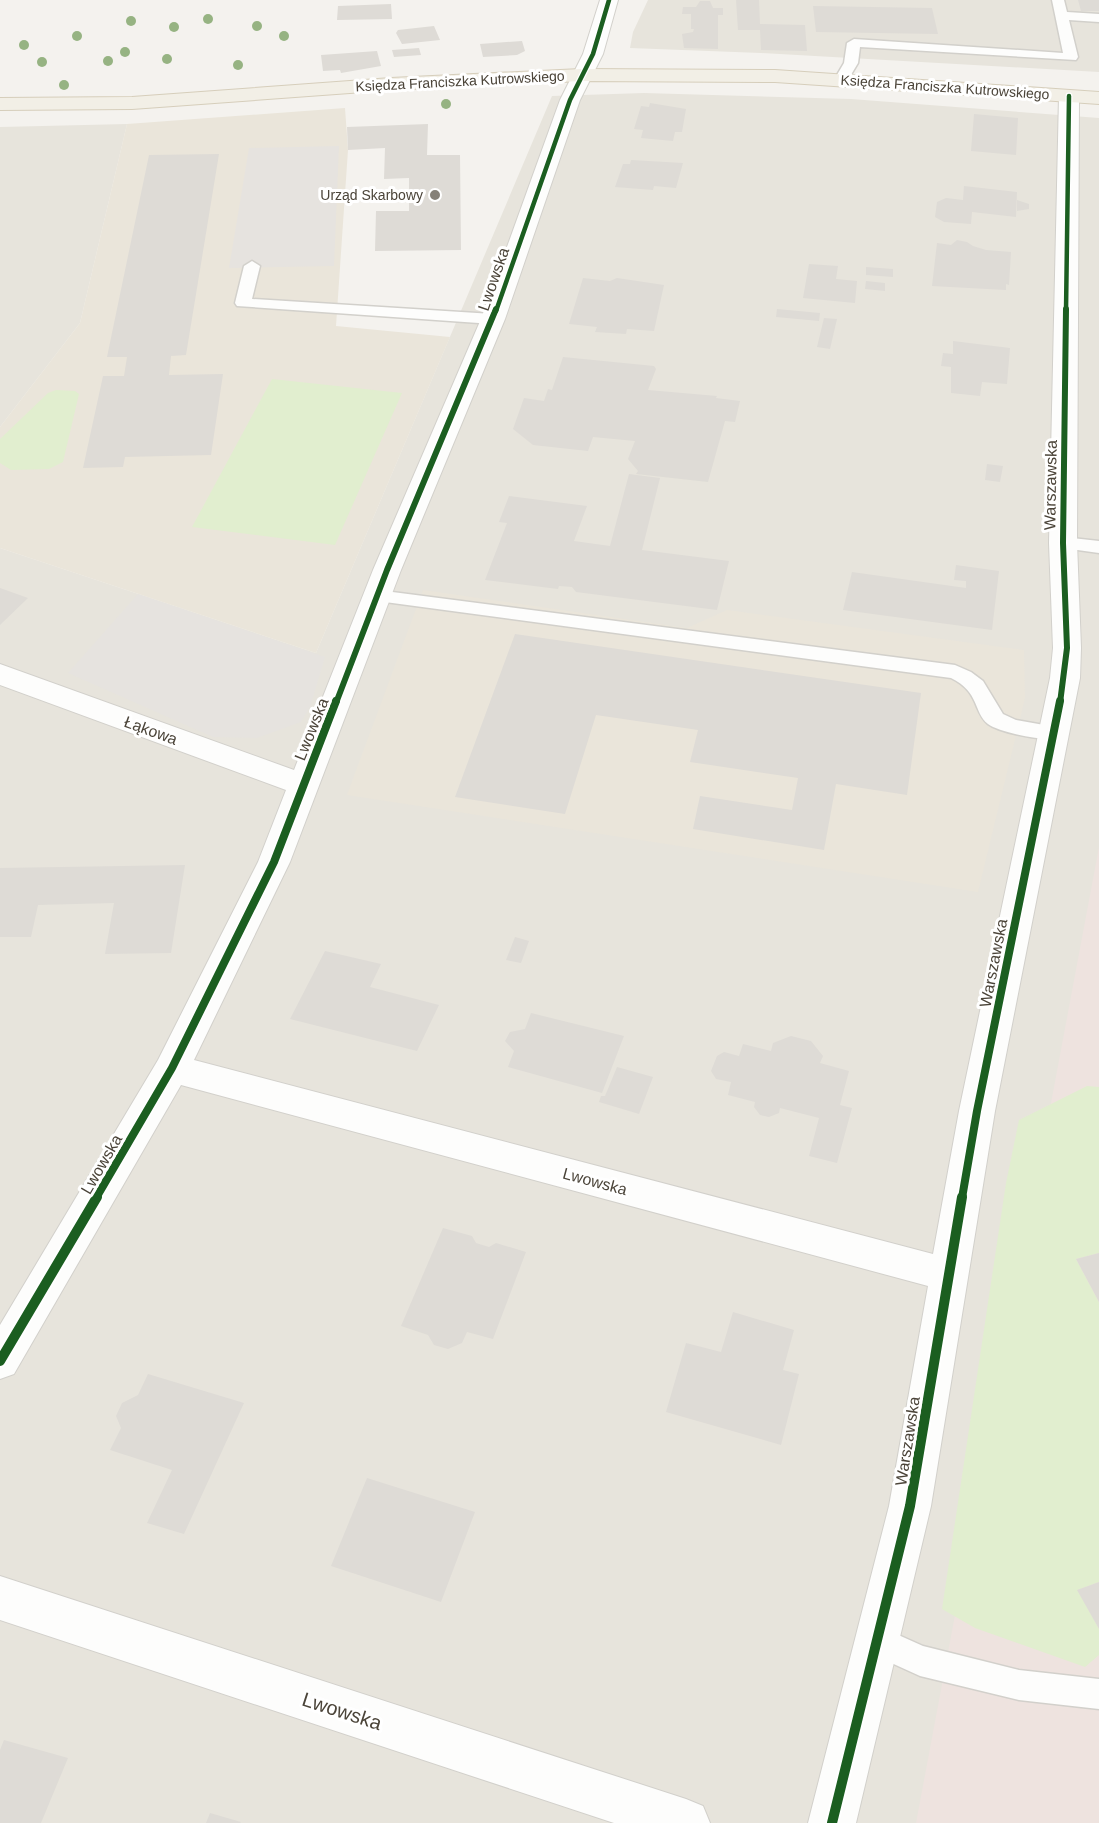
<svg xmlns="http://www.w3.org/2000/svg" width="1099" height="1823" font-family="Arial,sans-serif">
	<rect width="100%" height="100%" fill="#f4f2ee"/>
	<path fill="#e7e4dc" d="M648,0H1099V72L761,53L630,48L633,32Z
		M644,93L851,99L1099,118V1823H0V548L316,653L552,96Z
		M127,124L80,323L0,427V127Z"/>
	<path fill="#eae5da" d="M345,108L348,150L336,326L450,337L316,653L0,548V427L80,323L127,124Z
		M423,590L687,628L727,610L1024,650L1025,698L978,892L347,795Z"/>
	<path fill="#eee3df" d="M1099,847V1823H916Z"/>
	<path fill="#e1eecf" d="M272,379L402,393L335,545L192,527Z
		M56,390L75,391L79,394L63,462L49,469L11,470L0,463V439L48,393Z
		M1087,1086L1099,1087V1253L1076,1259L1099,1302V1582L1078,1590L1099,1629V1655L1085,1667L975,1628L942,1609L1006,1183L1019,1120Z"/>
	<path fill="#e6e3df" d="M339,146L334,266L229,268L249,148Z
		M138,594L325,657L310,707L301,722L257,738L213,737L68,673Z"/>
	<path fill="#dedbd6" d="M736,0H759L760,24L805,25L807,51L761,50L760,30H738Z
		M1078,0H1099V11H1081Z
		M700,1H710L713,8H723V15H718V49L684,48L682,34L693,32L694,29H691V14H682L683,7H696Z
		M391,4L392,19L337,20L338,6Z
		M813,6L932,8L938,34L816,32Z
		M434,26L440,40L402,44L396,33L398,30Z
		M522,41L525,51L517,55L483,57L480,44Z
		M419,48L421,55L394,57L392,50Z
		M377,51L381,66L341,73L340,70L323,71L321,55Z
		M650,103L686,109L682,132H675L673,141L641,138L643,130L634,129L641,106L649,107Z
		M974,114L1018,118L1016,155L971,151Z
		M428,124L427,155H460L461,250L375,251L376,211H409V178L384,179L385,148L348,150L347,127Z
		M219,154L186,355L171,356L169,375L223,374L211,455L125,457L123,467L83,468L103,376H124L127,357H107L149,155Z
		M631,160L683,163L676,188L654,186L653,190L615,187L623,164H630Z
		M964,186L1017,192L1016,217L972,212L971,224L944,222L935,217L937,202L946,198L963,200Z
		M1017,200L1029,204V209L1017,211Z
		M957,240L967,242L973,246L986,250L1011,252L1009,285L1006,284V290L932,286L937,243L951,245Z
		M809,264L838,266L836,279L857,281L855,303L803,298Z
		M866,267L893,269V277L866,275Z
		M583,278L610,281L617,278L664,285L654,331L627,329L626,334L595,332L597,327L569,324Z
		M866,281L885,283V291L865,289Z
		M777,309L820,313L819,321L776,317Z
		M824,318L837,319L830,349L817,347Z
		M953,341L1010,348L1007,384L982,382L980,396L951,393V367L941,366L943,353L953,354Z
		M563,357L654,366L656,369L648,390L717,396L716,398L740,401L735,422L725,421L708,482L636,474L638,471L628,459L635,441L593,437L588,451L533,445L513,429L524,398L544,401L548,389L552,390Z
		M987,464L1003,466L1000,482L985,480Z
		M629,474L660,478L642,550L729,561L717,610L576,592L572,587L559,586L558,589L485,580L507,523L499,522L509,496L587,506L574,541L610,546Z
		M956,565L999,571L992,630L843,610L852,572L966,588V581L954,580Z
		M0,588L28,598L0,625Z
		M515,634L921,693L907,795L836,784L824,850L693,829L700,796L792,810L798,778L690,762L698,730L596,715L565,814L455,797Z
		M185,865L171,953L105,954L114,903L38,905L31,937H0V868Z
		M515,937L529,941L521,963L506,960Z
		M325,951L381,964L370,987L439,1005L417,1051L290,1019Z
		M531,1013L624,1036L602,1093L508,1067L514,1051L505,1041L510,1032L525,1029Z
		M791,1036L811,1041L823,1056L820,1063L849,1071L840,1105L852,1108L837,1163L809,1156L819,1118L780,1108L779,1113L769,1117L760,1115L754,1107L755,1102L728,1095L731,1082L716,1079L711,1071L717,1056L724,1052L739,1056L743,1044L771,1051L773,1043Z
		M617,1067L653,1077L639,1114L599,1102L601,1096H605Z
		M443,1228L472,1236L476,1243L489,1247L496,1243L526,1252L493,1339L467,1332L462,1343L448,1349L434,1345L428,1335L401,1326Z
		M1099,1253V1302L1076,1259Z
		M733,1312L794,1330L783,1370L799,1374L781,1445L666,1412L686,1343L721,1352Z
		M148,1374L244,1403L184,1534L147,1523L172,1470L110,1450L121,1428L116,1416L122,1403L138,1395Z
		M367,1478L475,1512L441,1602L331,1566Z
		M1099,1582V1629L1077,1590Z
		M4,1740L68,1758L41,1823H0V1750Z
		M210,1813L241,1822L240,1823H206Z"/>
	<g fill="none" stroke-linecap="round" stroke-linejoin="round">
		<g stroke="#d2d0cb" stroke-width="3">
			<path id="service" d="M1052,0H1064L1067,12L1099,14V22L1069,20L1078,57L1076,60L860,47L858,63L846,83H836L834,80L844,63L847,43L854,39L1063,53Z
				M252,261L260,266L252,299L493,314L501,319L493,324L237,306L235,303L244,266Z
				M1063,537L1099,541V553L1056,547L1054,543L1056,539Z
				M377,590L955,665L971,672L983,681L1003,714L1016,720L1061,728L1064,733L1061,738C1047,742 1000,733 988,724C973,712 980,692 951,678L370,600L367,596L370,592Z
				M876,1625L923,1646L1019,1670L1099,1679V1709L1019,1700L920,1676L865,1651L861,1640L865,1629Z"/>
		</g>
		<g stroke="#d2d0cb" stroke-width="2">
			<path id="minor" d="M600,0H618L603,54L580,100L505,319L401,570L290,862L194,1060L933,1254L959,1111L1050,678L1053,648L1049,543L1059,96L1062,92H1076L1079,96L1077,543L1081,648L1080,678L995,1111L931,1506L856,1823H808L889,1506L928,1286L181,1085L14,1374L0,1379V1325L158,1060L258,862L286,790L0,685V664L294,770L373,570L481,319L560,100L583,54Z
				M0,1576L686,1799L703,1806L710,1823H614L0,1620Z"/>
		</g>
		<g stroke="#d6cebb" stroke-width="2">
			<path id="primary" d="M581,69L775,70L1099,92V104L775,82L581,81L391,90L132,109L0,110V98L132,97L391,78Z"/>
		</g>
		<use href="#service" fill="#fdfdfc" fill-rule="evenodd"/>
		<use href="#minor" fill="#fdfdfc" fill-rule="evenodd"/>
		<use href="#primary" fill="#f2efe6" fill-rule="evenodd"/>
		<g stroke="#fff" stroke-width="7">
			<path id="cycleway-far3" d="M496,311L570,100L593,54L609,0
				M1066,311L1069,96"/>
		</g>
		<g stroke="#fff" stroke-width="9">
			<path id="cycleway-far2" d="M336,703L387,570L496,309
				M1060,703L1067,648L1063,543L1066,309"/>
		</g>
		<g stroke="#fff" stroke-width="11">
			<path id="cycleway-far1" d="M96,1198L172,1068L274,862L336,701
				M962,1198L977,1111L1060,701"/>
		</g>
		<g stroke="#fff" stroke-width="14">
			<path id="cycleway" d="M0,1361L97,1197
				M832,1823L910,1506L962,1197"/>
		</g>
		<use href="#cycleway-far3" stroke="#1b5e20" stroke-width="4.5"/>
		<use href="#cycleway-far2" stroke="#1b5e20" stroke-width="6"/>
		<use href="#cycleway-far1" stroke="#1b5e20" stroke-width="8"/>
		<use href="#cycleway" stroke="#1b5e20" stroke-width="10"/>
	</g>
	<g fill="#96b382">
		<circle cx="208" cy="19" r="5"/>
		<circle cx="131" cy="21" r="5"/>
		<circle cx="257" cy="26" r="5"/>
		<circle cx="174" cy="27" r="5"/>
		<circle cx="77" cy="36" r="5"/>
		<circle cx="284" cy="36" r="5"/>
		<circle cx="24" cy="45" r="5"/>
		<circle cx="125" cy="52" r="5"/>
		<circle cx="167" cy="59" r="5"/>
		<circle cx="108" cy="61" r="5"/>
		<circle cx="42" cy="62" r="5"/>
		<circle cx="238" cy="65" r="5"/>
		<circle cx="64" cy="85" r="5"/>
		<circle cx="446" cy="104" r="5"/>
	</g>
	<circle fill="#868178" stroke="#fff" stroke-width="2" cx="435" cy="195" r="6"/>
	<g text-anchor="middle" stroke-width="6" stroke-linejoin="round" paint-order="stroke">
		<g font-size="14" fill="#4b4439" stroke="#fff">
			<text transform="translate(460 81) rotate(-3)" y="5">Księdza Franciszka Kutrowskiego</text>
			<text transform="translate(945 87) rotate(4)" y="5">Księdza Franciszka Kutrowskiego</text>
		</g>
		<g font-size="14" fill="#4b4439" stroke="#fff" text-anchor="end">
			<text x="423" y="200">Urząd Skarbowy</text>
		</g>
		<g font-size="16" fill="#4b4439" stroke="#fff">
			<text transform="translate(493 279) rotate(-71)" y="6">Lwowska</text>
			<text transform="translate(1050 485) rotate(-89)" y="6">Warszawska</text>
			<text transform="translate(311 729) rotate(-68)" y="6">Lwowska</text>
			<text transform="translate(151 730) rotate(20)" y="6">Łąkowa</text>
			<text transform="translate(993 963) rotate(-79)" y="6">Warszawska</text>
			<text transform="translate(101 1164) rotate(-60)" y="6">Lwowska</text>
			<text transform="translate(595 1181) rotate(15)" y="6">Lwowska</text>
			<text transform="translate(907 1441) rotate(-81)" y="6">Warszawska</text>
		</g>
		<g font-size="20" fill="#4b4439" stroke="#fff">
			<text transform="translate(342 1711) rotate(18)" y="7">Lwowska</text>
		</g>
	</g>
</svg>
